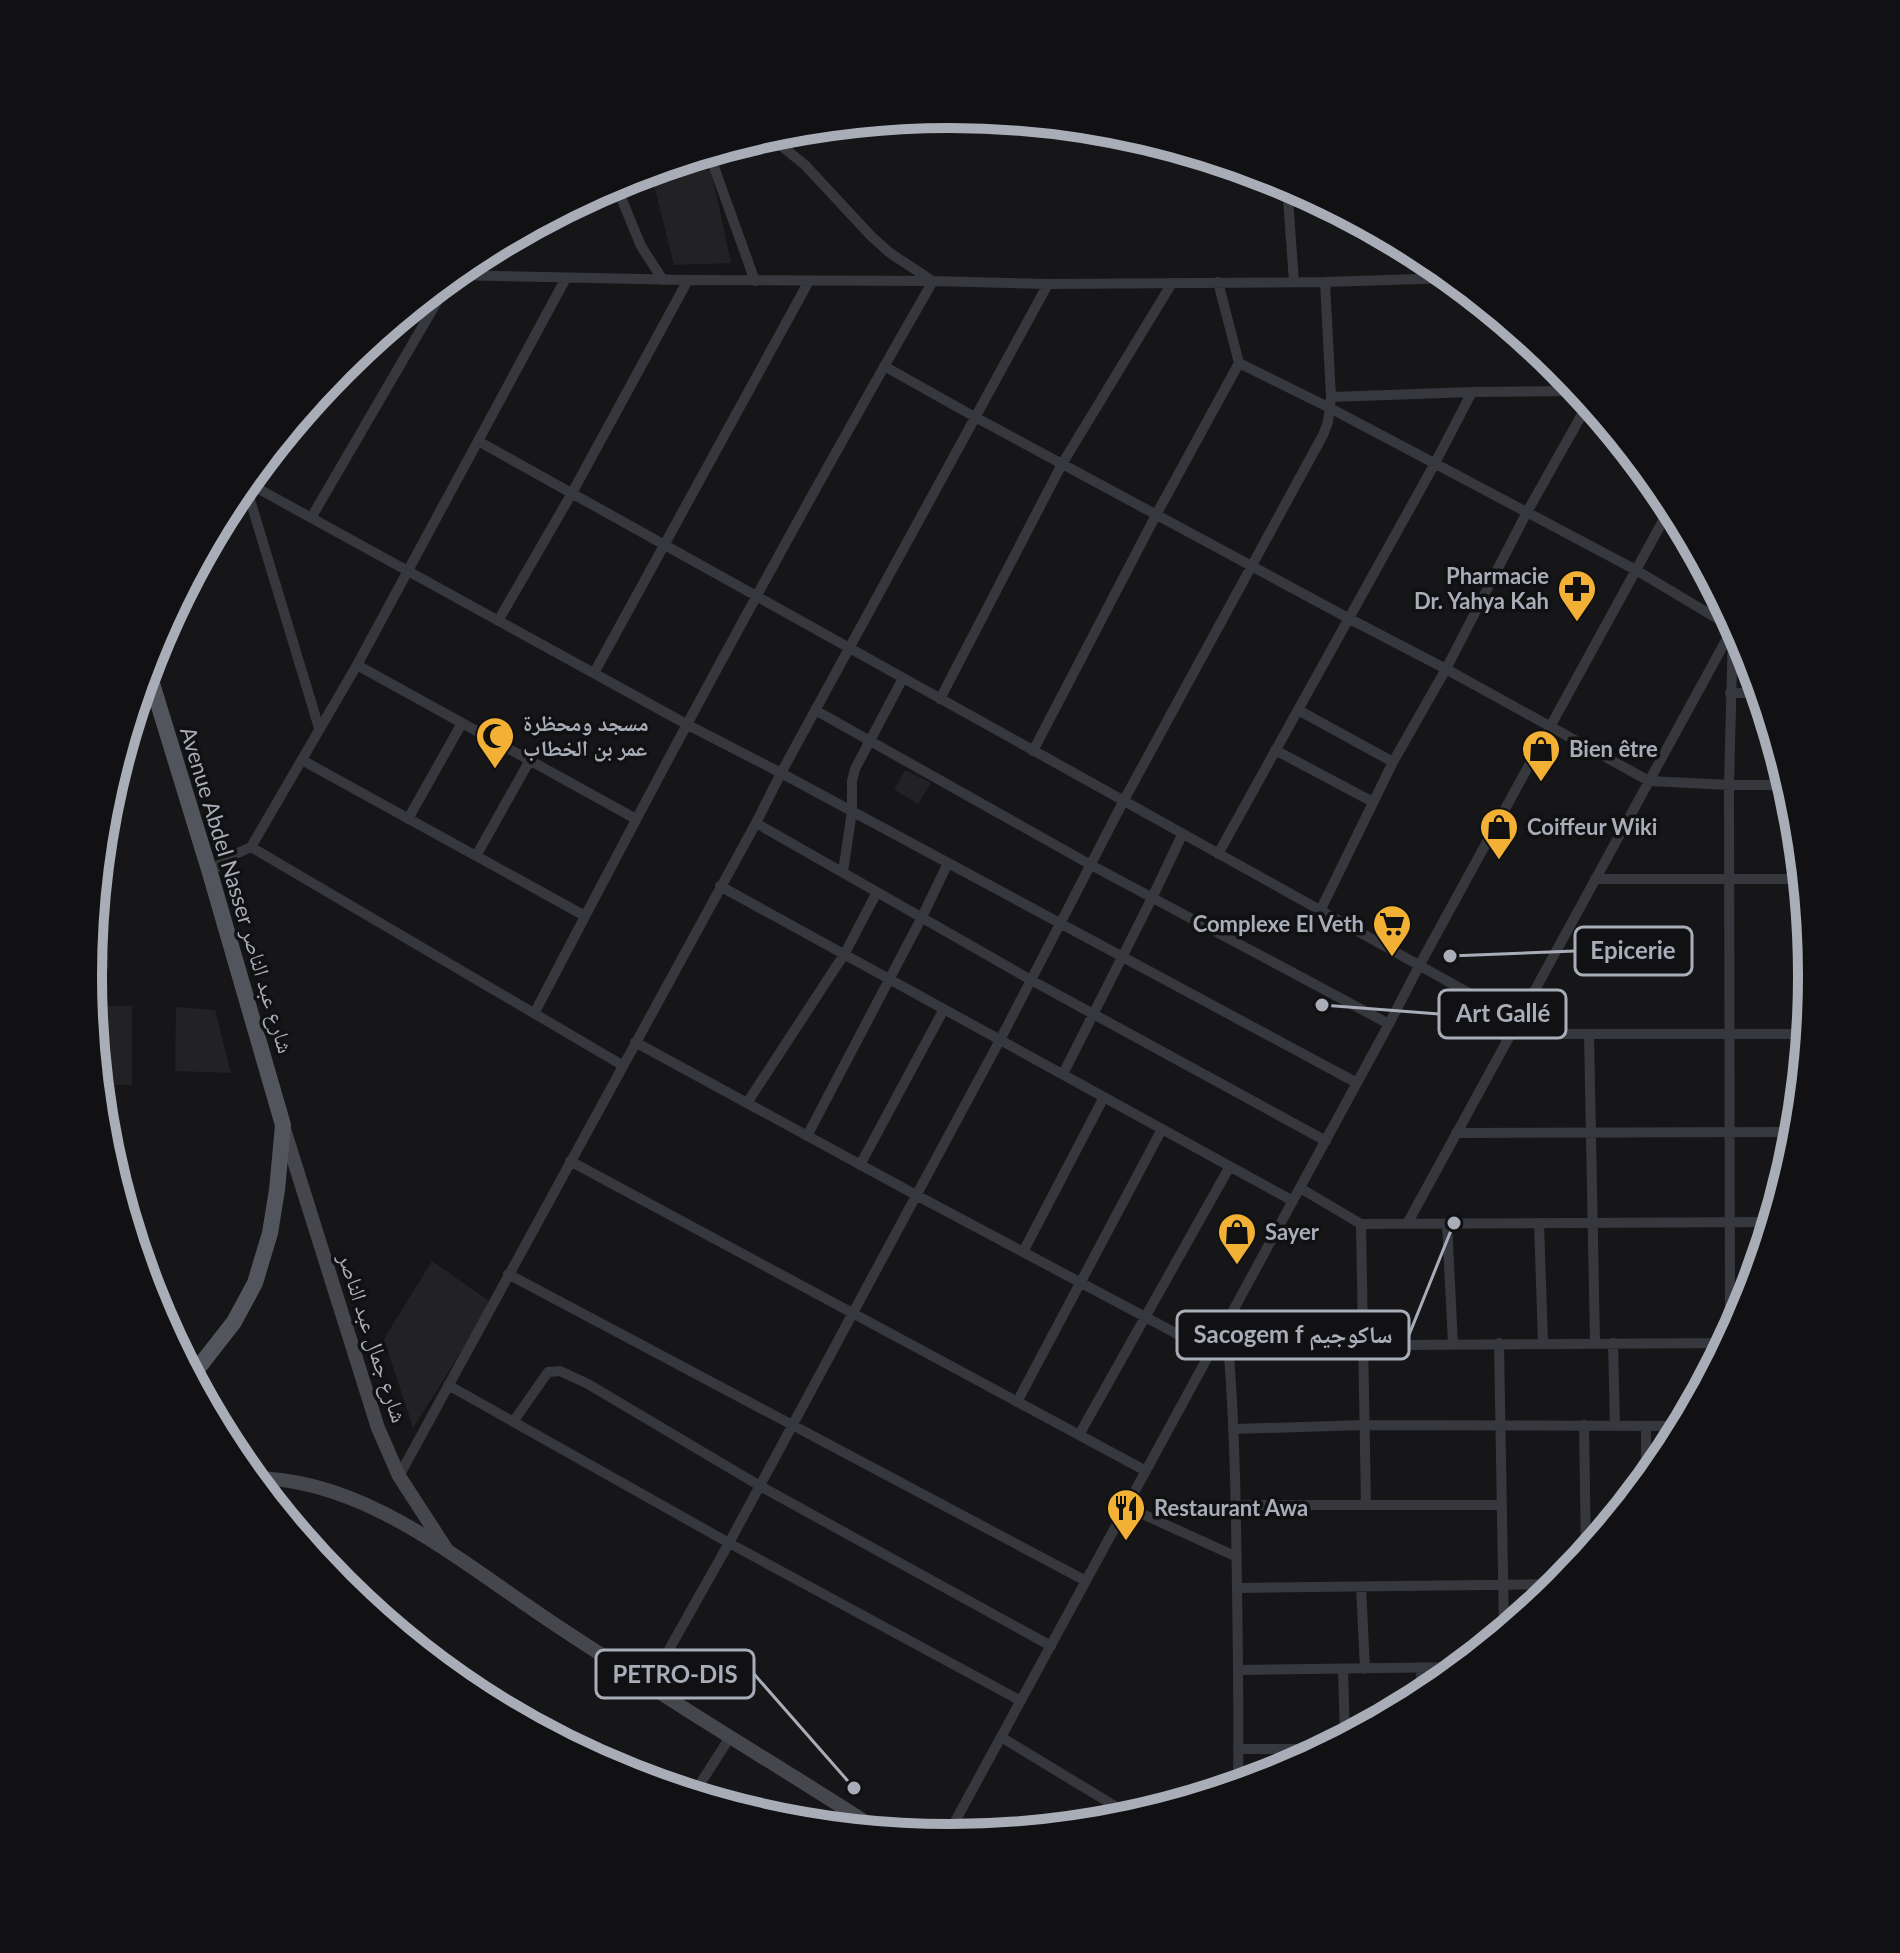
<svg xmlns="http://www.w3.org/2000/svg" width="1900" height="1953" font-family="Lato,'Noto Naskh Arabic',sans-serif">
	<rect width="100%" height="100%" fill="#161618"/>
	<path fill="#222225" d="M711,170L731,263L674,265L651,173Z
		M905,770L931,783L918,804L894,790Z
		M94,915H107L109,969L89,970Z
		M91,1006H132V1085H99Z
		M176,1007L215,1010L231,1073L175,1071Z
		M432,1261L492,1303L413,1428L384,1339Z"/>
	<g fill="none" stroke-linecap="round" stroke-linejoin="round">
		<path stroke="#37383d" stroke-width="10" d="M768,135L805,165L871,236L890,253L931,280
			M709,153L755,281
			M615,183L641,246L663,280
			M1287,184L1294,282
			M452,275L688,280L933,281L1048,284L1325,282L1451,278
			M1239,363L1330,408L1636,570L1733,628L1729,785L1730,1336
			M884,366L975,417L1348,618L1446,669L1649,781L1729,785H1788
			M1331,397L1472,392L1579,391
			M478,441L1537,1031L1556,1034H1806
			M246,482L688,725L781,773L1357,1083
			M245,483L319,728
			M311,518L452,276
			M498,621L572,493L688,280
			M357,665L636,819
			M594,673L809,281
			M1730,693H1761
			M940,699L1062,464L1172,283
			M815,710L1091,865L1389,1024
			M1298,710L1393,762
			M1275,750L1373,802
			M1033,751L1156,515L1239,363L1218,282
			M302,760L585,916
			M408,819L462,723
			M756,823L1031,980L1326,1141
			M251,847L622,1065
			M1218,854L1434,465L1472,392
			M476,856L530,760
			M843,872L852,811V781L855,769L903,678
			M210,873L227,858L251,847L357,665L566,278
			M1595,879H1802
			M720,886L1293,1201
			M1320,911L1393,762L1446,669L1527,512L1589,402
			M535,1012C663,766 795,521 933,281
			M1589,1034L1595,1343
			M635,1042L916,1195L1211,1352
			M1063,1074L1152,898L1182,835
			M747,1103L845,953L877,892
			M1456,1133L1797,1132
			M807,1136L922,917L948,863
			M570,1161L1146,1471
			M860,1165L944,1009
			M1300,1188L1361,1224L1772,1222
			M1539,1223L1543,1343
			M1361,1224L1366,1505
			M1407,1224L1730,633
			M1447,1224L1453,1344
			M1023,1252L1104,1097
			M508,1274L1086,1581
			M1499,1343L1504,1631
			M1613,1343L1615,1426
			M448,1385L729,1543L1021,1701
			M1017,1402L1162,1129
			M513,1422L548,1372L560,1371L588,1384L760,1486L1051,1646
			M1584,1425L1586,1554
			M1646,1426V1480
			M1235,1429L1365,1425L1682,1426
			M1079,1435L1230,1166
			M399,1476L756,823L781,773L1048,284
			M1236,1505H1502
			M1127,1507L1237,1557
			M1361,1587L1365,1669
			M1237,1588L1561,1584
			M1421,1668L1422,1697
			M1343,1669L1345,1738
			M1239,1670L1461,1667
			M649,1685L729,1543L1000,1040L1123,802L1323,435L1328,422L1331,397L1325,282
			M1001,1737L1133,1817
			M1238,1749H1324
			M1238,1786C1239,1720 1238,1654 1237,1589C1236,1511 1235,1433 1229,1355L1232,1346L1727,1343
			M693,1795L730,1737
			M953,1827L967,1837
			M840,1828L850,1812
			M946,1838L1389,1024L1419,966L1671,506"/>
		<path stroke="#45474d" stroke-width="14" d="M284,1129L378,1428L399,1476L445,1547
			M252,1478C357,1478 446,1550 528,1606C566,1633 606,1657 645,1683C723,1734 803,1781 881,1832"/>
		<path stroke="#53555c" stroke-width="16" d="M147,667L210,873L283,1125L277,1190L270,1233L255,1283L234,1322L191,1377"/>
	</g>
	<defs>
		<g id="pharmacy-pin" transform="scale(2)"><path d="M0 17L-7.5 6A9.5 9.5 0 1 1 7.5 6Z" fill="#f2b134" stroke="#111113"/><path d="M-2-6h4v4h4v4h-4v4h-4v-4h-4v-4h4Z" fill="#111"/></g>
		<g id="mosque-pin" transform="scale(2)"><path d="M0 17L-7.5 6A9.5 9.5 0 1 1 7.5 6Z" fill="#f2b134" stroke="#111113"/><path d="M3.5-4.9A6 6 0 1 0 3.5 4.9A5 5 0 1 1 3.5-4.9Z" fill="#111"/></g>
		<g id="shop-pin" transform="scale(2)"><path d="M0 17L-7.5 6A9.5 9.5 0 1 1 7.5 6Z" fill="#f2b134" stroke="#111113"/><path d="M-5-2.5h2.3a2.7 3.5 0 0 1 5.4 0H5L5.5 6h-11ZM-1.5-2.5h3a1.5 2.3 0 0 0-3 0Z" fill="#111"/></g>
		<g id="supermarket-pin" transform="scale(2)"><path d="M0 17L-7.5 6A9.5 9.5 0 1 1 7.5 6Z" fill="#f2b134" stroke="#111113"/><path d="M-6-5.5h2.5l.6 2H6L4.5 2H-2.5L-4.4-4H-6ZM-1.5 3.2a1.3 1.3 0 1 0 .1 0ZM3 3.2a1.3 1.3 0 1 0 .1 0Z" fill="#111"/></g>
		<g id="restaurant-pin" transform="scale(2)"><path d="M0 17L-7.5 6A9.5 9.5 0 1 1 7.5 6Z" fill="#f2b134" stroke="#111113"/><path d="M-5-6h1v4h1v-4h1v4h1v-4h1v5L-1.5 .5V6h-2V.5L-5-1ZM5-6V6H3V1.5H1.5Q1.5-4 5-6Z" fill="#111"/></g>
	</defs>
	<g fill-rule="evenodd">
		<use href="#pharmacy-pin" x="1577" y="589"/>
		<use href="#mosque-pin" x="495" y="736"/>
		<use href="#shop-pin" x="1541" y="749"/>
		<use href="#shop-pin" x="1499" y="827"/>
		<use href="#supermarket-pin" x="1392" y="924"/>
		<use href="#shop-pin" x="1237" y="1232"/>
		<use href="#restaurant-pin" x="1126" y="1508"/>
	</g>
	<g text-anchor="middle" stroke-width="7" stroke-linejoin="round" paint-order="stroke">
		<g font-size="22" font-weight="bold" fill="#a8adb8" stroke="#111113" text-anchor="start">
			<text x="1549" y="584" text-anchor="end">Pharmacie<tspan x="1549" dy="25">Dr. Yahya Kah</tspan></text>
			<text x="523" y="731">مسجد ومحظرة<tspan x="523" dy="25">عمر بن الخطاب</tspan></text>
			<text x="1569" y="757">Bien être</text>
			<text x="1527" y="835">Coiffeur Wiki</text>
			<text x="1364" y="932" text-anchor="end">Complexe El Veth</text>
			<text x="1265" y="1240">Sayer</text>
			<text x="1154" y="1516">Restaurant Awa</text>
		</g>
		<g font-size="22" fill="#a8adb8" stroke="#111113">
			<text transform="translate(237 890) rotate(73)" y="8">Avenue Abdel Nasser شارع عبد الناصر</text>
			<text transform="translate(373 1338) rotate(72)" y="8">شارع جمال عبد الناصر</text>
		</g>
	</g>
	<path d="M0 0H1900V1953H0ZM102 976a848 848 0 1 1 1696 0a848 848 0 1 1-1696 0Z" fill="#111113" fill-rule="evenodd"/>
	<path fill="none" stroke="#a8adb8" stroke-width="10" d="M102 976a848 848 0 1 1 1696 0a848 848 0 1 1-1696 0Z"/>
	<path fill="none" stroke="#a8adb8" stroke-width="3" d="M1450 956L1575 951M1322 1005L1439 1014M1454 1223L1409 1335M854 1788L754 1674"/>
	<g fill="#a8adb8" stroke="#111113" stroke-width="3">
		<circle cx="1450" cy="956" r="8"/>
		<circle cx="1322" cy="1005" r="8"/>
		<circle cx="1454" cy="1223" r="8"/>
		<circle cx="854" cy="1788" r="8"/>
	</g>
	<g fill="#111113" stroke="#a8adb8" stroke-width="3">
		<rect x="1575" y="927" width="117" height="48" rx="8"/>
		<rect x="1439" y="990" width="127" height="48" rx="8"/>
		<rect x="1177" y="1311" width="232" height="48" rx="8"/>
		<rect x="596" y="1650" width="158" height="48" rx="8"/>
	</g>
	<g font-size="24" text-anchor="middle" font-weight="bold" fill="#a8adb8">
		<text x="1633" y="959">Epicerie</text>
		<text x="1503" y="1022">Art Gallé</text>
		<text x="1293" y="1343">Sacogem f ساكوجيم</text>
		<text x="675" y="1683">PETRO-DIS</text>
	</g>
</svg>
